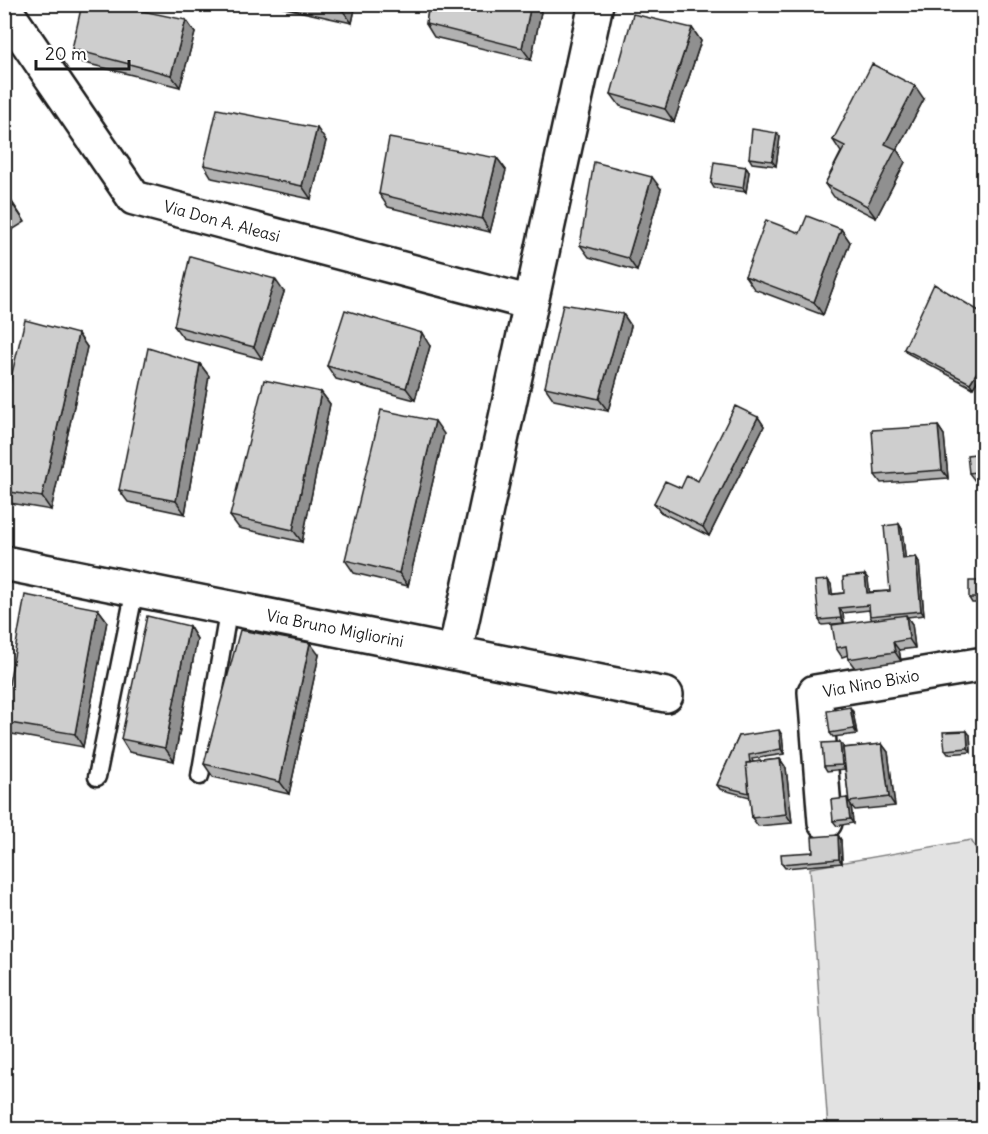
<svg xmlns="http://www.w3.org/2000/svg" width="988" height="1134" font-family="Delius,sans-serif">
	<rect width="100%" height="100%" fill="#fff"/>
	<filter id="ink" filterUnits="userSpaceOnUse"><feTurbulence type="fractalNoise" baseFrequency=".0167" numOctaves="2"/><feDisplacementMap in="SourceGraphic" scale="12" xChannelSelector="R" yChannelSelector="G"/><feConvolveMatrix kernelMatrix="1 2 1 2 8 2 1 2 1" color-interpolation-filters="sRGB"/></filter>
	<g filter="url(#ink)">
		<path fill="#e2e2e2" stroke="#7f7f7f" stroke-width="1.5" d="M971,840L984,862L983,1129H828L810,868Z"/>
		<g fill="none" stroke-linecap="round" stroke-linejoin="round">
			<g stroke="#1c1c1c" stroke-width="21">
				<path id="service" d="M200,776L229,607
					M97,777L135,589"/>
			</g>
			<g stroke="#1c1c1c" stroke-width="38">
				<path id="minor" d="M4,8L134,198L531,303
					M4,563L666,695
					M455,652L596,4
					M825,822L815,692L984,664"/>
			</g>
			<use href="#service" stroke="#fff" stroke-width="16"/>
			<use href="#minor" stroke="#fff" stroke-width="33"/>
		</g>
		<path fill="#b1b1b1" stroke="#1c1c1c" stroke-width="1.5" d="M267,4H356L352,23Z
			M429,4H536L541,12L531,60L434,37L426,24Z
			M186,20L195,33L180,87L81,62L72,49Z
			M692,28L701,41L674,122L620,106L611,94Z
			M924,99L897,150L905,162L876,218L834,197L825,184L841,152L833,140Z
			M777,133L780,137L776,166L752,163L749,158Z
			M326,141L311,199L212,178L204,165Z
			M497,158L506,170L490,232L388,207L379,194Z
			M749,172L746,192L714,188L711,183Z
			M661,189L637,271L589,257L580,245Z
			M4,190L25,222L4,235Z
			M841,229L850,242L823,315L754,289L745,276L800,233Z
			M284,292L262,359L183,338L174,326Z
			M623,314L631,326L608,411L554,400L545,387Z
			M984,314V370L973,388L907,353L904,349Z
			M78,334L87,347L51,510L4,502V406Z
			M430,346L415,400L336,379L327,366Z
			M200,364L209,376L185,514L128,502L119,490Z
			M321,392L330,404L302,542L239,528L230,516Z
			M758,417L764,426L709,536L660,512L654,503L681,488L698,481Z
			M938,426L944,435L948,478L881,483L875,475Z
			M444,434L408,586L354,573L345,560Z
			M984,453V480L975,481L969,473Z
			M899,524L902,529L905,558L916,557L919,562L924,615L907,617L912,624L915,648L899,650L901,661L855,668L848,659V655L842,657L836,648L872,620L870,616L869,610L843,613L844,623L822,625L819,620L831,584L832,594L844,593L865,575L868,579L869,592L890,591Z
			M984,581L981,603H972L969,598Z
			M98,609L107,621L83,747L12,734L4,724V712Z
			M189,626L197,639L174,761L129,752L121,739Z
			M319,655L289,794L213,777L204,764Z
			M853,712L857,734L833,737L830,733Z
			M782,735L784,754L752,759L753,762L780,759L786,768L792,823L758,826L752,818L750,797L720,789L717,785L739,736Z
			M970,735L971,752L948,754L945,750Z
			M882,744L888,752L895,806L855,810L851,805L853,823L837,826L833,821L847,798L849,800L845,769L827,771L824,766L843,746V748Z
			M838,835L841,840L842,863L785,868L782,864L813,852Z"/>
		<path fill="#909090" stroke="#1c1c1c" stroke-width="1.5" d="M344,4H356L352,23L343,11Z
			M531,4H536L541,12L531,60L522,48Z
			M186,20L195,33L180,87L171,75Z
			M692,28L701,41L674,122L665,109Z
			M915,86L924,99L897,150L905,162L876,218L867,206L885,144Z
			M317,128L326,141L311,199L302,186Z
			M777,133L780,137L776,166L772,161Z
			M497,158L506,170L490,232L482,219Z
			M746,167L749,172L746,192L743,188Z
			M652,177L661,189L637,271L628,258Z
			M4,190L25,222L4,192Z
			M841,229L850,242L823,315L814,302Z
			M275,279L284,292L262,359L254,347Z
			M623,314L631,326L608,411L599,399Z
			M422,333L430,346L415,400L406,388Z
			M78,334L87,347L51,510L42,497Z
			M984,361V370L973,388L970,383Z
			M200,364L209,376L185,514L176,501Z
			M321,392L330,404L302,542L293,530Z
			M758,417L764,426L709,536L703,527Z
			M435,421L444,434L408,586L399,573Z
			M938,426L944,435L948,478L942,470Z
			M899,524L902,529L906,563L903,559Z
			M916,557L919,562L924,615L921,611Z
			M865,575L868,579L870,597L867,593Z
			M828,580L831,584L833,599L830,595Z
			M839,608L843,613L844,623L841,618Z
			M98,609L107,621L83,747L75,734Z
			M906,615L912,624L915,648L909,639Z
			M189,626L197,639L174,761L165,748Z
			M893,642L899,650L901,661L895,652Z
			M310,643L319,655L289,794L280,782Z
			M850,707L853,712L857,734L854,729Z
			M779,730L782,735L784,754L781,749Z
			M967,731L970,735L971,752L968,748Z
			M840,742L843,746L845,769L842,765Z
			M882,744L888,752L895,806L889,797Z
			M780,759L786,768L792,823L786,814Z
			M847,798L851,805L853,823L850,819Z
			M838,835L841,840L842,863L839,859Z"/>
		<path fill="#cecece" stroke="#1c1c1c" stroke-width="1.5" d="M82,4H109L186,20L171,75L72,49Z
			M315,4H344L343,11Z
			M429,4H531L522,48L426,24Z
			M633,14L692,28L665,109L611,94Z
			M872,64L915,86L885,144L896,149L867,206L825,184L845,146L833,140Z
			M217,109L317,128L302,186L204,165Z
			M752,129L777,133L772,161L749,158Z
			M389,138L497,158L482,219L379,194Z
			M594,162L652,177L628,258L580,245Z
			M714,162L746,167L743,188L711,183Z
			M4,192L14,206L4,212Z
			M807,216L841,229L814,302L745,276L766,220L800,233Z
			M190,256L275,279L254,347L174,326Z
			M934,284L984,314V361L970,383L904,349Z
			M563,304L623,314L599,399L545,387Z
			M345,310L422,333L406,388L327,366Z
			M25,320L78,334L42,497L4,491V406Z
			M148,348L200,364L176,501L119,490Z
			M264,380L321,392L293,530L230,516Z
			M735,406L758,417L703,527L654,503L665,481L681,488L687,475L698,481Z
			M381,410L435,421L399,573L345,560Z
			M938,426L942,470L875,475L872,430Z
			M984,453V471L969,473L967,455Z
			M899,524L903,559L916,557L921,611L870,616L869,605L839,608L841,618L819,620L815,581L828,580L830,595L844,593L843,577L865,575L867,593L890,591L884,526Z
			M969,581H984V598H969Z
			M25,595L98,609L75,734L4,722V712Z
			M984,598V620L981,599Z
			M906,615L909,639L893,642L895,652L848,659L846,646L836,648L832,625Z
			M147,616L189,626L165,748L121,739Z
			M240,630L310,643L280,782L204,764Z
			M850,707L854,729L830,733L827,711Z
			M779,730L781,749L749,755L750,763H746L749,793L717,785L739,736Z
			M967,731L968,748L945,750L943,732Z
			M840,742L842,765L824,766L822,743Z
			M882,744L889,797L849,802L843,748Z
			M780,759L786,814L752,818L746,763Z
			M847,798L850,819L833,821L831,800Z
			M838,835L839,859L782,864L781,854L813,852L812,837Z"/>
	</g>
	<g text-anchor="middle" stroke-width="6" stroke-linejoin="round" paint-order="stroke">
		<g font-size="16" fill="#1c1c1c" stroke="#fff">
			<text transform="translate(222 221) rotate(15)" y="6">Via Don A. Aleasi</text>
			<text transform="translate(335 628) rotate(11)" y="6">Via Bruno Migliorini</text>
			<text transform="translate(871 683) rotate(-10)" y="6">Via Nino Bixio</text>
		</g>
	</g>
	<rect width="988" height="1134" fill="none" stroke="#fff" stroke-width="24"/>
	<rect x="12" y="12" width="964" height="1110" fill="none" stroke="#1c1c1c" stroke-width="2" filter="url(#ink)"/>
	<path d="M36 60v9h93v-9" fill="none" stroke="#1c1c1c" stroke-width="3"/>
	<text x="45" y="60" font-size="18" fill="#1c1c1c" stroke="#ffffff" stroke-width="4.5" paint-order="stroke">20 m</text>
</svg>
